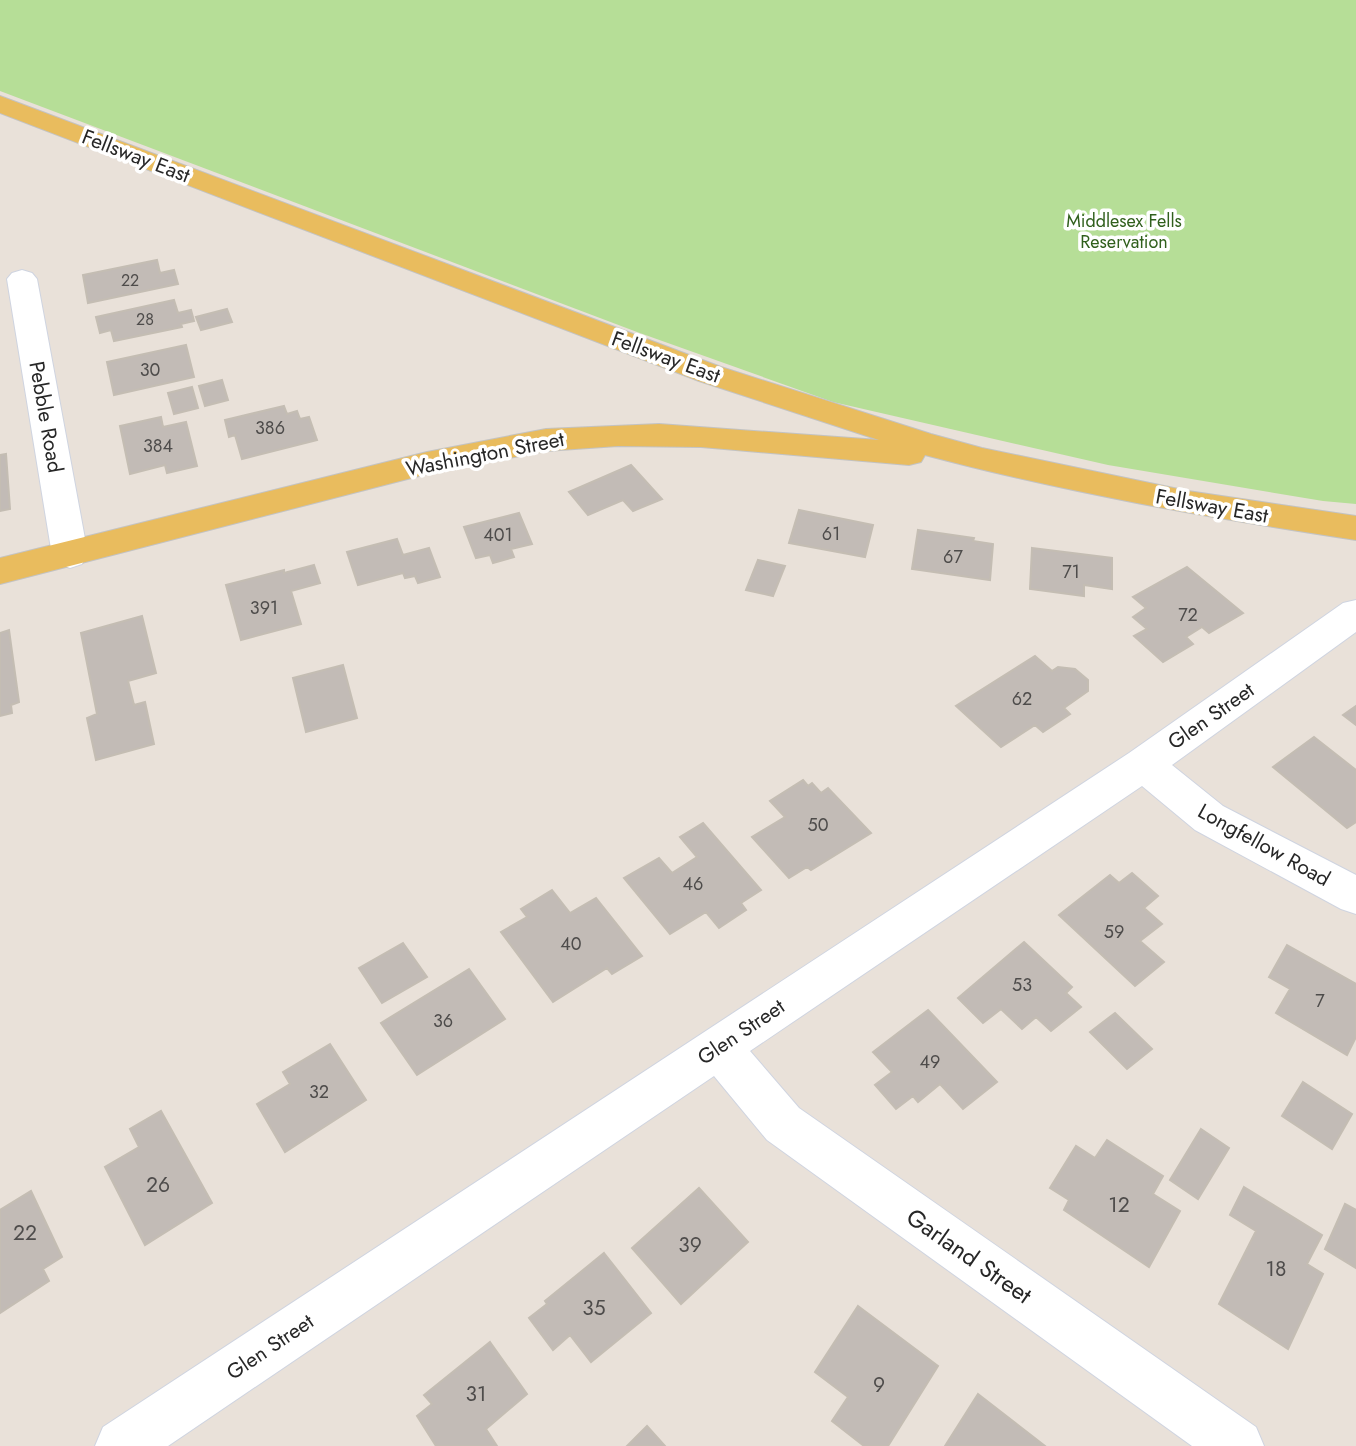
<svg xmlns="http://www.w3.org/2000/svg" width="1356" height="1446" font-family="Jost,sans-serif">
	<rect width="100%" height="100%" fill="#e9e1d9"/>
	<path fill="#b6de97" d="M0,0H1356V504L1323,501L1108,465L833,402L637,332L0,91Z"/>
	<path fill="#c2bbb6" stroke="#c4bdb3" stroke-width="2" d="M157,260L160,273L174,270L178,284L88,303L83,275Z
		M174,300L178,313L191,310L194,321L181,324L182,327L114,341L111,330L100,333L96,317Z
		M227,309L232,322L201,330L196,317Z
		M186,345L194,377L114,395L107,362Z
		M222,380L228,400L205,406L199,386Z
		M192,387L198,408L174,414L168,393Z
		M284,406L287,414L297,411L300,419L309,417L317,440L242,459L235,435L229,437L225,420Z
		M161,417L163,427L186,422L197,466L167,473L165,465L130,474L120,426Z
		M6,454L10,509L0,511V455Z
		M631,465L662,499L633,511L623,500L588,515L569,492Z
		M799,510L873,525L865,557L789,543Z
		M519,513L532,544L511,549L514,557L493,563L490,555L476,558L464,527Z
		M918,530L974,538L973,541L993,544L990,580L912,569Z
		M397,539L403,555L429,548L440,577L418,583L415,576L405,578L403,573L358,585L347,552Z
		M1032,548L1112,558V589L1084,585V596L1030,589Z
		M758,560L785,566L773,596L746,590Z
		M314,565L320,583L291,591L301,624L241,640L226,585L284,570V573Z
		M1187,567L1243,613L1209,633L1202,627L1186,637L1193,644L1163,662L1134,636L1147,629L1133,617L1146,608L1133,597Z
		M142,616L156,673L128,681L134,705L145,702L154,744L96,760L87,718L97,714L81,633Z
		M9,630L19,702L11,705L12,713L0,716V633Z
		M1035,656L1052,671L1058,667L1075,669L1088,680V691L1064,708L1070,714L1043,732L1035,725L1001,747L956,706Z
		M343,665L357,718L306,732L293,678Z
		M1356,706V725L1343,715Z
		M1314,737L1356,770V822L1347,828L1273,767Z
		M803,780L808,786L812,783L821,793L828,788L871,833L811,870L807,867L789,878L752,837L785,817L770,801Z
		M703,823L761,890L741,903L746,910L719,928L706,912L670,934L624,878L659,858L672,873L697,857L680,837Z
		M1132,873L1158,896L1144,908L1162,924L1140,941L1164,962L1135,986L1059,915L1110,875L1119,883Z
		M552,890L570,913L596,898L642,956L612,974L607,968L553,1002L501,932L527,917L521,909Z
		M1024,942L1072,987L1066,993L1081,1007L1051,1031L1036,1017L1022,1029L1001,1009L983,1023L958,998Z
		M403,943L427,977L382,1003L359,968Z
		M1287,945L1356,984V1037L1347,1055L1276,1013L1290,989L1269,977Z
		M469,969L505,1019L417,1075L381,1023Z
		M928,1010L997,1082L963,1109L940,1084L918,1102L913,1096L896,1109L875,1085L892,1072L873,1052Z
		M1115,1013L1152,1049L1127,1069L1090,1032Z
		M330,1044L366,1100L285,1152L257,1104L290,1084L283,1072Z
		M1303,1082L1352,1114L1332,1149L1282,1116Z
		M161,1111L212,1203L145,1245L105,1167L139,1147L130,1129Z
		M1201,1129L1229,1148L1198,1199L1170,1180Z
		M1107,1140L1163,1176L1153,1194L1180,1211L1149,1267L1064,1210L1069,1200L1050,1188L1076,1146L1095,1158Z
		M1244,1187L1322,1235L1307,1264L1323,1274L1288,1349L1219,1304L1256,1231L1230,1215Z
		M699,1188L748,1242L681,1304L632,1248Z
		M31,1191L62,1257L43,1269L49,1281L0,1313V1210Z
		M1345,1204L1356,1210V1268L1325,1249Z
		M604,1253L651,1313L591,1362L570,1335L553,1350L529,1318L547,1304L545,1301Z
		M858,1306L938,1366L888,1446H864L832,1421L848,1397L815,1372Z
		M490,1342L527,1394L486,1429L497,1446H436L417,1416L432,1404L424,1395Z
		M978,1394L1045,1446H945Z
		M647,1426L665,1446H627Z"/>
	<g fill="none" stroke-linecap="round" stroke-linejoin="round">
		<g stroke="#cfd4e0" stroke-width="2">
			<path id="minor" d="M22,270L32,273L37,279L88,555L82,564L70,568L58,564L52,555L7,279L12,273Z
				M1356,600V632L1172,765L1223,806L1356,875V914L1341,909L1195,830L1142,786L750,1051L799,1108L1256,1427L1264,1446H1192L767,1140L714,1076L168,1446H95L103,1427L1129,753L1343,603Z"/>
		</g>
		<g stroke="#c3c3c3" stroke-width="2">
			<path id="major" d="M0,96L721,367L931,434L982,448L1188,491L1356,516V540C1211,518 1067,493 925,455L921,462L909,465L701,447L618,446L546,451L427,474L0,584V558L427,452L546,429L659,424L879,440L699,381L0,113Z"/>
		</g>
		<use href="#minor" fill="#fff" fill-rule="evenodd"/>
		<use href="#major" fill="#e9bc5e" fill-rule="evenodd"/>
	</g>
	<g text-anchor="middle" stroke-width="7" stroke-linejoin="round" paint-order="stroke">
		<g font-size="16" fill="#4e4c4b">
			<text x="130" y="286">22</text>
			<text x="145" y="325">28</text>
		</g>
		<g font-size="18" fill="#305f1c" stroke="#fff">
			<text x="1124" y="227">Middlesex Fells<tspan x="1124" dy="21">Reservation</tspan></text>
		</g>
		<g font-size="18" fill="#4e4c4b">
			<text x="150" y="376">30</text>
			<text x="270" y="434">386</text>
			<text x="158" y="452">384</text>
			<text x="831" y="540">61</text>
			<text x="498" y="541">401</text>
			<text x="953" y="563">67</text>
			<text x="1071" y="578">71</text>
			<text x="264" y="614">391</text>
			<text x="1188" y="621">72</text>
			<text x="1022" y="705">62</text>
			<text x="818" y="831">50</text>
			<text x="693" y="890">46</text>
			<text x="1114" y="938">59</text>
			<text x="571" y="950">40</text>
			<text x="1022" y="991">53</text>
			<text x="1320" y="1007">7</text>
			<text x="443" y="1027">36</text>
			<text x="930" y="1068">49</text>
			<text x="319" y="1098">32</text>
		</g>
		<g font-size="21" fill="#272727" stroke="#fff">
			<text transform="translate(136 156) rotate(21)" y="7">Fellsway East</text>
			<text transform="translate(666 357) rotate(20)" y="7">Fellsway East</text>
			<text transform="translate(46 417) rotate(80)" y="7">Pebble Road</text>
			<text transform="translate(485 454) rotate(-11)" y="7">Washington Street</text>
			<text transform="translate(1212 506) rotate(10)" y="7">Fellsway East</text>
			<text transform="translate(1211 716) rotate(-35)" y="7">Glen Street</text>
			<text transform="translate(1264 845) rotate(29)" y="7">Longfellow Road</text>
			<text transform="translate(741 1032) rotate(-34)" y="7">Glen Street</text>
			<text transform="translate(270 1347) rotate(-34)" y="7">Glen Street</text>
		</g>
		<g font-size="21" fill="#4e4c4b">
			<text x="158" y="1192">26</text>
			<text x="1119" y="1212">12</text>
			<text x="25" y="1240">22</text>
			<text x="690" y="1252">39</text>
			<text x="1276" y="1276">18</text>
			<text x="594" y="1315">35</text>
			<text x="879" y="1392">9</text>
			<text x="476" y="1401">31</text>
		</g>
		<g font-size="24" fill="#272727" stroke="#fff">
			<text transform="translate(969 1256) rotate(35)" y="8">Garland Street</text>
		</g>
	</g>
</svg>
